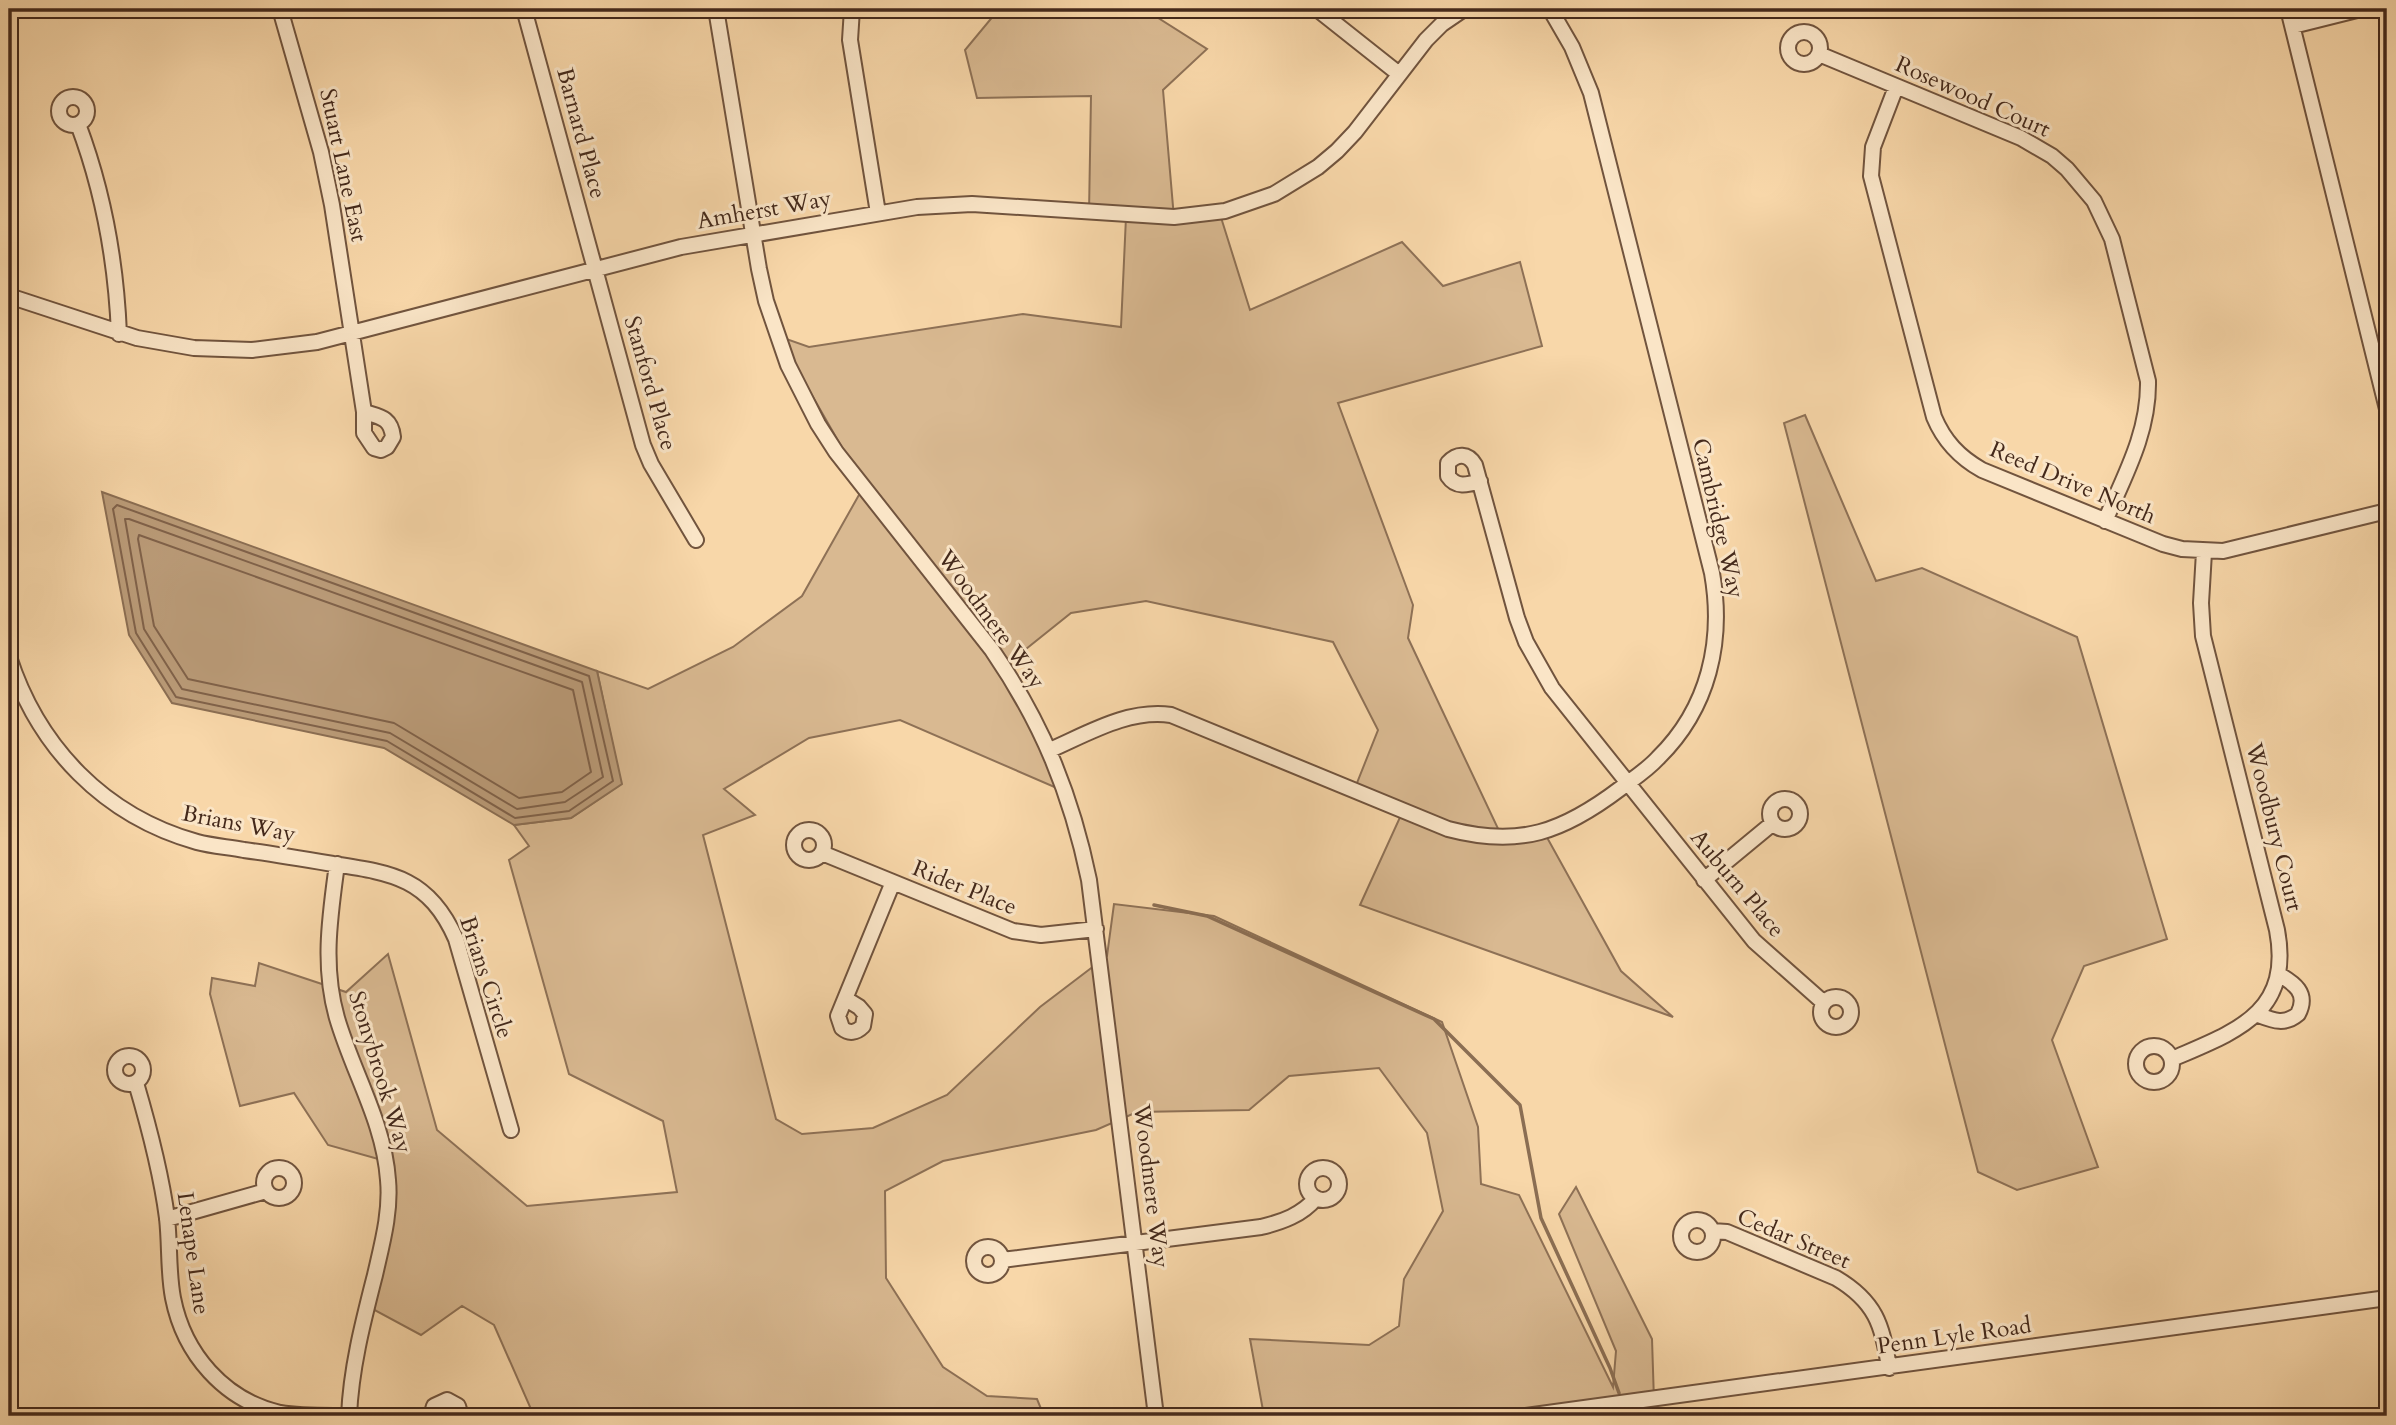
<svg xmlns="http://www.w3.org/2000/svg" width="2396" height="1425" font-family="Cardo,serif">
	<rect width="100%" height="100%" fill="#f8d7a9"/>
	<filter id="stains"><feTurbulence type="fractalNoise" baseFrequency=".00286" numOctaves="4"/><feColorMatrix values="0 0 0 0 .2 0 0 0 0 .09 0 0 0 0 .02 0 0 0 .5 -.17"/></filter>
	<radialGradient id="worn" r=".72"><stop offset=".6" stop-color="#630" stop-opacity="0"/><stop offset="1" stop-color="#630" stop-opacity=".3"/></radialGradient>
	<path fill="#d9b991" stroke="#8e7156" stroke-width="2" d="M999,9H1144L1207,49L1163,90L1174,218L1219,211L1250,310L1402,242L1443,286L1520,262L1542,346L1338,403L1413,605L1408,638L1501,835L1544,832L1621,971L1673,1017L1360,905L1402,813L1355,788L1378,730L1333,642L1146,601L1071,613L1006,665L1066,792L900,720L809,738L724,789L755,815L703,835L776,1119L802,1134L873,1128L947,1095L1040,1007L1107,956L1114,904L1214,916L1442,1022L1478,1127L1481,1184L1519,1195L1613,1387L1616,1351L1559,1214L1576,1187L1652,1339L1654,1401L1638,1405L1640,1416H1264L1250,1339L1369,1345L1399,1326L1404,1279L1443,1211L1427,1133L1379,1068L1289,1076L1249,1110L1137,1112L1096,1130L943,1161L885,1191L886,1278L943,1367L987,1396L1037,1399L1044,1416H534L494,1325L462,1306L421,1335L367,1306L389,1162L328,1145L294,1093L240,1106L210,994L212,978L255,986L259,963L346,992L388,954L437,1130L527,1206L677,1192L663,1121L569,1074L509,860L529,846L514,825L571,818L621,784L597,671L648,689L733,647L802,596L864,486L778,336L809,347L1023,314L1121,327L1126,217L1089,214L1091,96L977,98L965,50Z
		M1805,415L1876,581L1922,568L2077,637L2167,939L2084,966L2052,1040L2098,1167L2017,1190L1978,1172L1784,423Z"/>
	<path fill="#bb9c79" stroke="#8b6e53" stroke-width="2" d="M102,492L597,671L622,784L571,818L514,825L384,748L172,703L129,635Z"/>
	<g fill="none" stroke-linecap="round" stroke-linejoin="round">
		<path stroke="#80624a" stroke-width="2" d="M117,505L589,676L613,781L569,811L515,818L387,741L176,697L136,633L113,509Z
			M125,519H129L582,682L603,777L565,802L517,809L390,733L182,689L144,629Z
			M139,535L573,690L591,772L562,792L519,798L394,723L188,679L154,626L138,539Z"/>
		<path stroke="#8b6e53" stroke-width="3.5" d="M1154,905L1207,916L1434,1019L1520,1105L1541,1218L1610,1368L1619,1393
			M1625,1414V1416"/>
		<g stroke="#71543e" stroke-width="18">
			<path id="minor" d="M280,9L321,152L332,205L364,412V433L374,448L381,450L387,447L393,437C391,418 381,417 364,412
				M524,9L643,445L651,464L696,540
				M716,9L759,269L766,301L788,365L818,424L836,452L992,650C1042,723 1071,793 1089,880L1156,1416
				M852,9L850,40L878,213
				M1317,9L1399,74
				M2288,9L2387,409
				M2293,26L2361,9
				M1788 48a16 16 0 1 1 32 0a16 16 0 1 1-32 0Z
				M1819,54L2021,138L2052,156L2067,169L2094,201L2112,239L2148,381C2149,432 2125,475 2105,521
				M1896,87L1873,147L1871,176L1934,417C1944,441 1959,457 1982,470L2163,544L2182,549L2223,551L2387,511
				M59 111a14 14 0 1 1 28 0a14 14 0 1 1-28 0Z
				M78,124C104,193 116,260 119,334
				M9,296L137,338L194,348L252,350L317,342L681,247L917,207L972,204L1174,217L1225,211L1274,194L1318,167L1337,151L1355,132L1426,40L1442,24L1464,9
				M1480,481C1467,485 1456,488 1448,476V463C1457,453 1468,453 1475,465L1517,618L1526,642L1552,688L1754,941L1824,1003
				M9,657C38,747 104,816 197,842C212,846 228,847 244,850C273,854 303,859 333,864C393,873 429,878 456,939L511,1130
				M1050,750C1089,733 1128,709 1171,715L1448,829C1520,848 1563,832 1621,788C1633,779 1647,770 1658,758C1709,708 1724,641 1712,573L1591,93L1572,47L1550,9
				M1770 814a15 15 0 1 1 30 0a15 15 0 1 1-30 0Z
				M794 845a15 15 0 1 1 30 0a15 15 0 1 1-30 0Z
				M822,853L1013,931L1041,935L1096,929
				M337,864C330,916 322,966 337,1018C353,1073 384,1122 388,1180C391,1212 382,1244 375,1275C363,1322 351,1368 349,1416
				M1704,880L1773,823
				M1821 1012a15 15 0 1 1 30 0a15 15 0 1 1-30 0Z
				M846,999L859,1007L865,1014L863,1026C856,1033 849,1034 842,1028L838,1016L893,882
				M2256,1014C2272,1020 2284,1026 2298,1014C2309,993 2294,983 2278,974
				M2136 1064a18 18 0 1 1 36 0a18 18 0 1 1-36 0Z
				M115 1070a14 14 0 1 1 28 0a14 14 0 1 1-28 0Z
				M2172,1059C2234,1032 2293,1014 2277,930L2203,636L2201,603L2204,552
				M136,1083C149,1127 161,1172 167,1218C170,1245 168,1272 173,1298C184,1354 224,1400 280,1413C298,1416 316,1416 334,1416
				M1307 1184a16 16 0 1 1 32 0a16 16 0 1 1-32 0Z
				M264 1183a15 15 0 1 1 30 0a15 15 0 1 1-30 0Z
				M167,1219L266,1191
				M1681 1236a16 16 0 1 1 32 0a16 16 0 1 1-32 0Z
				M1712,1231L1727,1232L1836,1278C1875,1301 1883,1325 1889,1368
				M974 1261a14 14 0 1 1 28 0a14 14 0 1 1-28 0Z
				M1002,1260L1261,1227C1282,1222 1302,1215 1316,1198
				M431,1416L434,1406L447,1400L458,1406L461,1416
				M1526,1416L2387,1298"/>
		</g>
		<use href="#minor" stroke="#fae5c7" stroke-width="14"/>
	</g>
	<g text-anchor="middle" stroke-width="6" stroke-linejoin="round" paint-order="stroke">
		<g font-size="23" fill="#44291b" stroke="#fae5c7">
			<text transform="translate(1973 96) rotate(24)" y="8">Rosewood Court</text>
			<text transform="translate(582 133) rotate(75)" y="8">Barnard Place</text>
			<text transform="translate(344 165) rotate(78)" y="8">Stuart Lane East</text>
			<text transform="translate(764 209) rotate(-10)" y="8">Amherst Way</text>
			<text transform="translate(651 383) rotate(74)" y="8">Stanford Place</text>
			<text transform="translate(2073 482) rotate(23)" y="8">Reed Drive North</text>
			<text transform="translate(1719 518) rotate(77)" y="8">Cambridge Way</text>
			<text transform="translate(992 619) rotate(54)" y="8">Woodmere Way</text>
			<text transform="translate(239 823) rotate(11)" y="8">Brians Way</text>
			<text transform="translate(2275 827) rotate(76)" y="8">Woodbury Court</text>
			<text transform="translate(1738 883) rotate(50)" y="8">Auburn Place</text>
			<text transform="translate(965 887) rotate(22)" y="8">Rider Place</text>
			<text transform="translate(487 977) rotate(72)" y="8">Brians Circle</text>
			<text transform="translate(381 1072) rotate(73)" y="8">Stonybrook Way</text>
			<text transform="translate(1152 1186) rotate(83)" y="8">Woodmere Way</text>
			<text transform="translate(1794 1238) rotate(23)" y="8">Cedar Street</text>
			<text transform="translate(194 1253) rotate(82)" y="8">Lenape Lane</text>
			<text transform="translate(1954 1335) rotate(-8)" y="8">Penn Lyle Road</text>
		</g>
	</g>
	<rect width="2396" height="1425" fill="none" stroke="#f8d7a9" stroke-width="35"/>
	<rect x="10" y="10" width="2375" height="1404" fill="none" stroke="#44291b" stroke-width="3.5"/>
	<rect x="18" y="18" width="2361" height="1390" fill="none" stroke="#44291b" stroke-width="2"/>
	<rect width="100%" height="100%" filter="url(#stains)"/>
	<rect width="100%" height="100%" fill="url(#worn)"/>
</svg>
